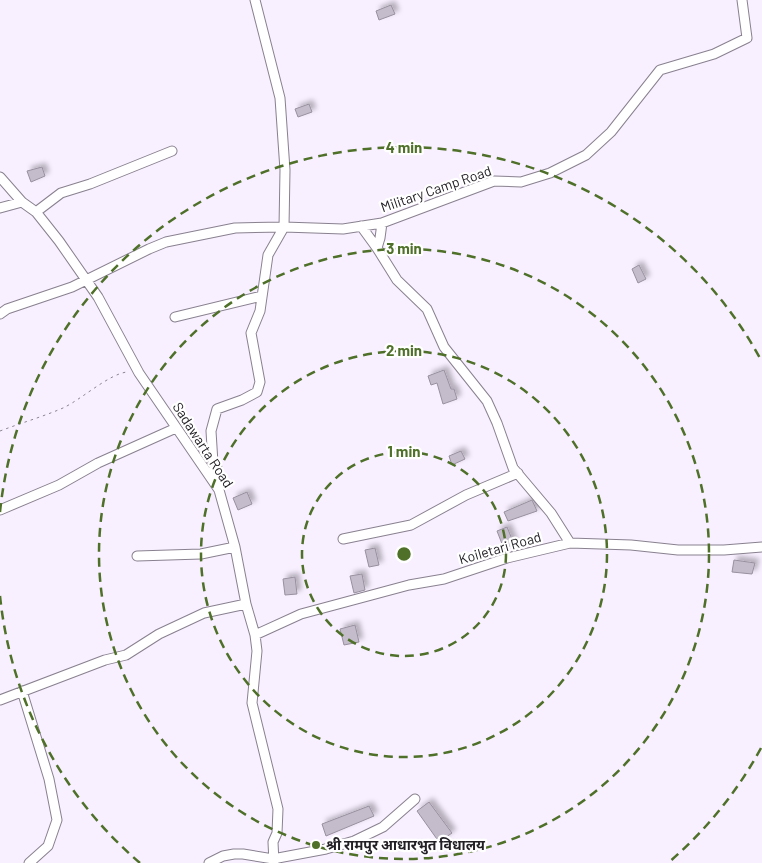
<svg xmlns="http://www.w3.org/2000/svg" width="762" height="863" font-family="Barlow,'Noto Sans Devanagari',sans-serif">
	<defs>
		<filter id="shadow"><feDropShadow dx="4" dy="-4" stdDeviation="2.5" flood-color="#0004"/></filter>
	</defs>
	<rect width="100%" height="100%" fill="#f8efff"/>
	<path fill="#c4bccb" stroke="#98909e" filter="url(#shadow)" d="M391,5L395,14L379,20L376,11Z
		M309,104L312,112L298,117L295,109Z
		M42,167L45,176L31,182L27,171Z
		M639,265L646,279L638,283L632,269Z
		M444,370L451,389H454L457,399L443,404L437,383L431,385L428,376Z
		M461,451L465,459L452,465L449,456Z
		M247,492L252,504L238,510L233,498Z
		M532,500L537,511L508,521L504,512Z
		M507,527L514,544L504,549L497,531Z
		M375,548L379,565L369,567L365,550Z
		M734,560L755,563L752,574L732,572Z
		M362,574L365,590L354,593L350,576Z
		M295,577L297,594L285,595L283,579Z
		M355,625L359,642L344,645L340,629Z
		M429,802L452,833L439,842L417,811Z
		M369,806L374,816L326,836L322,824Z"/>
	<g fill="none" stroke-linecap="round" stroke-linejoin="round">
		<g stroke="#89818f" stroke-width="11">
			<path id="minor" d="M0,177L22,202L36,212L59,241L98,297L139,373L219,490L235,547L246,604L255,635L257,651L252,703L278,809L277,833L273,842L274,863
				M0,208L22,202
				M36,212L61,193L90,184L172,151
				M382,223L380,238L377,248L397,280L427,309L444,347L487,401L497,423L513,468L551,513L570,543
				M361,226L377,248
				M0,314L7,309L72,287L149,249L166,242L235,228L284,227L285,170L280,98L255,0
				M175,317L262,296
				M219,490L213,463L211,431L217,409L242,400L257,392L260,382L251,333L260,311L268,255L284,227L343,229L382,223L494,181L521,182L550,173L586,155L611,132L660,70L714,54L747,38L742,0
				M0,510L59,485L98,463L176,428
				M343,539L411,525L466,495L518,473
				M137,556L201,554L235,547
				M255,635L301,614L409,585L444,579L507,558L570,543L631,545L678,550H724L762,547
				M22,691L49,779L57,820L48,846L29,863
				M0,700L105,660L126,655L159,634L204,613L246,604
				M209,863L223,856L234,854H243L273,859L326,849L354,841L383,827L415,799"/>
		</g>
		<path stroke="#8c8690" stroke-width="1" stroke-dasharray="2.5 4" stroke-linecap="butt" d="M0,431C21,423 42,417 63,408C82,399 109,374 127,372"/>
		<use href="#minor" stroke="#fff" stroke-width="9"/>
	</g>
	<g fill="none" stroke="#4e7028" stroke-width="2.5" stroke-dasharray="9 6">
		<circle cx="404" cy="554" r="102"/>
		<circle cx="404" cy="554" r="203"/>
		<circle cx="404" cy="554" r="305"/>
		<path d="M761 748A406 406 0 0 1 668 863M140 863A406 406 0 0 1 0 596M0 512A406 406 0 0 1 761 360"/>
	</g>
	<circle fill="#4e7028" stroke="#fff" stroke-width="2" cx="316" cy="845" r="5"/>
	<g text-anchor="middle" stroke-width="4.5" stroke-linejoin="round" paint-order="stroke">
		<g font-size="14" fill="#232025" stroke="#fff">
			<text transform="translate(436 189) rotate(-19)" y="5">Military Camp Road</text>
			<text transform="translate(203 445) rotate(57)" y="5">Sadawarta Road</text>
			<text transform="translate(500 548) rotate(-16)" y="5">Koiletari Road</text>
		</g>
		<g font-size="14" font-weight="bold" fill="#232025" stroke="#fff" text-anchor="start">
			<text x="326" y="850">श्री रामपुर आधारभुत विधालय</text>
		</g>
	</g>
	<circle cx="404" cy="554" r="8" fill="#4e7028" stroke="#fff" stroke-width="2.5"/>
	<g font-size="15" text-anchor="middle" font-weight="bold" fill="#4e7028" stroke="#fff" stroke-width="4.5" stroke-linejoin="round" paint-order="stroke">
		<text x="404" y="153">4 min</text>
		<text x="404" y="254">3 min</text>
		<text x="404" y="356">2 min</text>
		<text x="404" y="457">1 min</text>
	</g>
</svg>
